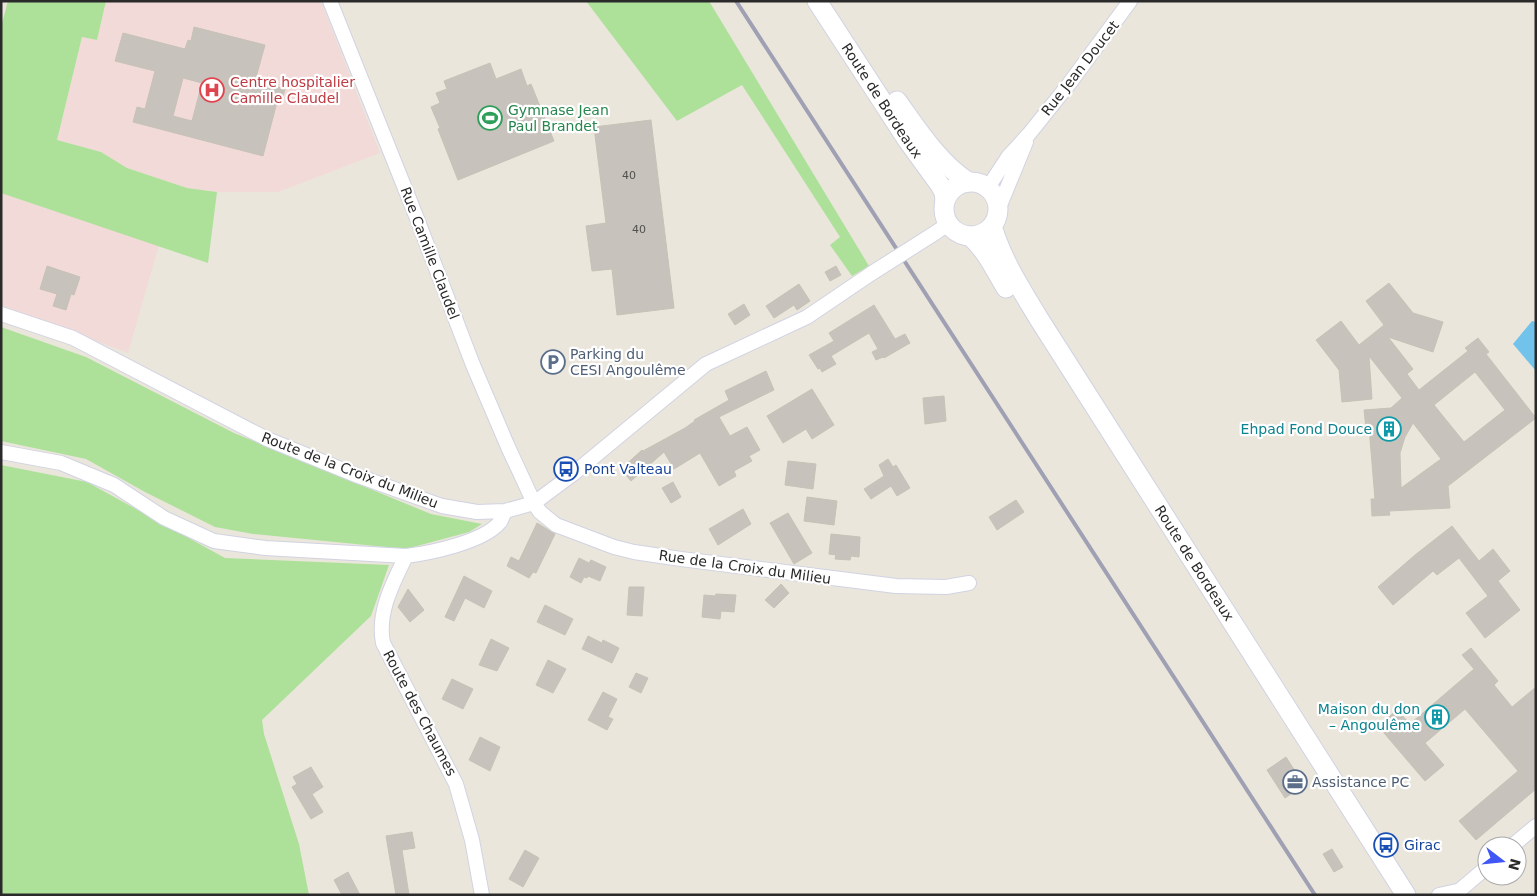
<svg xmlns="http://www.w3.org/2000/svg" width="1537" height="896" font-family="'DejaVu Sans',sans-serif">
	<rect width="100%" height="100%" fill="#ebe6dc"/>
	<path fill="#f2dad9" d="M106,1H321L380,153L278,192H217L187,188L127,168L101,152L57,140L82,37L97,40Z
		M1,193L159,245L128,353L1,305Z"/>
	<path fill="#ade19a" d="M8,1H106L97,40L82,37L57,140L101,152L127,168L187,188L217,192L208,263L1,193V27Z
		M586,1H709L869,266L852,276L830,245L840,237L742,85L677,121Z
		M1,327L86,357L234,433L431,514L482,524L469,532L406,549L253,534L215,527L145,492L86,459L1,441Z
		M1,465L87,482L225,558L389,565L371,616L262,720L264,734L299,844L309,895H1Z"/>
	<path fill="#71c3eb" d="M1532,321L1536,322V371L1513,344Z"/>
	<path fill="#c7c2bb" stroke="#c7c2b6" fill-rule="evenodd" d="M194,27L265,45L255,81L285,89L281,103L277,102L263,156L133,122L137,107L145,109L155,71L115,61L123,33L185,49L188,40L191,41ZM183,78L202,83L192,121L173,116Z
		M490,63L496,79L521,69L527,86L531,84L554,141L458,180L438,129L440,128L431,107L440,103L436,93L447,89L444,81Z
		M651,120L674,308L617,315L612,269L592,271L586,226L606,223L594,127Z
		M47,266L80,277L74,295L71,294L66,310L53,306L57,294L40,289Z
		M836,266L841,275L830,281L825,272Z
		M1389,283L1413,313L1443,322L1433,352L1388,337L1413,369L1407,374L1419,390L1468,351L1465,348L1478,338L1489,352L1486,354L1536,418L1448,486L1450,508L1389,511L1390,515L1372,516L1371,499H1375L1369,427L1366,428L1364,410L1391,408L1402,398L1369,356L1372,399L1342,402L1339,370L1316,340L1341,321L1359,345L1384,325L1366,301ZM1475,372L1505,410L1464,442L1434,405ZM1413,423L1441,459L1401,488L1400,453L1405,437Z
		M799,284L810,301L797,310L794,305L774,318L766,306Z
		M744,304L750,315L735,325L728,314Z
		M874,305L895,339L905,334L910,343L884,358L883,357L876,360L872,352L878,349L869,333L831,356L836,364L822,372L820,368L818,369L809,355L834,341L829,333Z
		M766,371L774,390L719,417L730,436L747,427L760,450L749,456L752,461L734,471L736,476L719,486L700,453L674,469L664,452L631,481L621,469L642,450L643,451L685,428L695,421L694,420L729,400L725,391Z
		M812,389L834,425L812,439L806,429L783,443L767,416Z
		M944,396L946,421L925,424L923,398Z
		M888,459L893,467L896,465L910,488L897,496L891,486L871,499L864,489L884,476L879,465Z
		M788,461L816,464L813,489L785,485Z
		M673,482L681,497L671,503L662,488Z
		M807,497L837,501L834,525L804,521Z
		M1016,500L1024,512L997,530L989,517Z
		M743,509L751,524L718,545L709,529Z
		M788,513L812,553L794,564L770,523Z
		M537,523L555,534L536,573L533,572L529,578L507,566L511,557L519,561Z
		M1452,526L1479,561L1493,549L1510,571L1498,581L1520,610L1485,638L1466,613L1488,596L1459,558L1437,575L1433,571L1393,605L1378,587L1415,555Z
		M831,534L860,537L859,557L851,556L850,560L835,559L836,555L829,554Z
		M579,558L589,563L591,560L606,567L600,581L588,576L587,578L584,577L581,583L570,577Z
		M464,576L492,591L484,608L465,598L454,621L445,617Z
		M781,584L789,593L774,608L765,600Z
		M629,587H644L642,616L627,615Z
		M408,589L424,610L410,622L398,607Z
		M716,594L736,595L734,612L721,611L720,619L702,617L704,595L715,596Z
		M545,605L573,619L565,635L537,622Z
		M588,636L602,643L603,640L619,648L612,663L582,649Z
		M491,639L509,648L497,671L479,665Z
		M1471,648L1498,681L1494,685L1512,707L1536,687V789L1476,840L1459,821L1518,771L1465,709L1425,743L1444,765L1425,781L1378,726L1397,710L1410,724L1474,669L1462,655Z
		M548,660L566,669L553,693L536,685Z
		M636,673L648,678L641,693L629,687Z
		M452,679L473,689L463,709L442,699Z
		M603,692L617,699L608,717L613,719L607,730L588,720Z
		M480,737L500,747L490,771L469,760Z
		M1286,757L1304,785L1285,798L1267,770Z
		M311,767L323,787L312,794L323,812L311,819L292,787L297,784L293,777Z
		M412,832L415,848L402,850L409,895H396L386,836Z
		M1332,849L1343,867L1334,872L1323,854Z
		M525,850L539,858L523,887L509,879Z
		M348,872L360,895H342L334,880Z"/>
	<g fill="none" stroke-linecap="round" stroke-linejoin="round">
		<g stroke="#d1d3e2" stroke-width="16">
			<path id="minor" d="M330,1L416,216L473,365L508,447L534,503L540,512L556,525L614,547L634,552L681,559L896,586L946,587L969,583
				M985,186L991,183L1008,157L1029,134L1069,84L1130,1
				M998,210L1026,142
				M935,233L948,224
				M1,314L73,338L267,439L358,476L442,506L477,512L505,511L534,503L573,474L706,364L807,317L872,273
				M1,452L61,463L114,485L164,518L214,541L265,548L406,556
				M1512,846L1536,826
				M482,895L472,840L456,784L383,643C377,612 393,583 406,556C430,553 484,542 500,522C502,519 503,515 505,511
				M1439,895L1457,891
				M1454,895L1487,867"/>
		</g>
		<g stroke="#d1d3e2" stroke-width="21">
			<g id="secondary">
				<path id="s1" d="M817,1L908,141L940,185L944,192L945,201"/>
				<path d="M897,101C918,130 938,162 968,182"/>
				<circle cx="971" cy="209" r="27"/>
				<path id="s2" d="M992,226C1002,260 1021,289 1039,319L1406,895"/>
				<path d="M970,236C987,251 995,270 1006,288"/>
			</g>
		</g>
		<use href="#minor" stroke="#fff" stroke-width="14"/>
		<use href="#secondary" stroke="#fff" stroke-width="19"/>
		<path stroke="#9fa0b3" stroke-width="4" d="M736,1L1315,895"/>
		<g stroke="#d1d3e2" stroke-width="16" stroke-linecap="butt">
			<path id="minor-bridge" d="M872,273L935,233"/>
		</g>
		<use href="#minor-bridge" stroke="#fff" stroke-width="14"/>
	</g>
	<defs>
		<g id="hospital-ring" transform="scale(1.25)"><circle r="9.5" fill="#fff" stroke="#e0444e" stroke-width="1.5"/><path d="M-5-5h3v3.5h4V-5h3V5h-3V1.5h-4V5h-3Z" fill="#e0444e"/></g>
		<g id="stadium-ring" transform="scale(1.25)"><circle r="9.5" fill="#fff" stroke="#2e9e5b" stroke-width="1.5"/><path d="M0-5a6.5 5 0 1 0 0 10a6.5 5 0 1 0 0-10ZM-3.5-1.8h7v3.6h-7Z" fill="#2e9e5b"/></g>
		<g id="parking-ring" transform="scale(1.25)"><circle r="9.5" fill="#fff" stroke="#5c6f8a" stroke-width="1.5"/><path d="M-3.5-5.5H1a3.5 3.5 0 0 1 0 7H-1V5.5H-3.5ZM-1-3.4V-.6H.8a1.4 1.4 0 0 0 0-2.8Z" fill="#5c6f8a"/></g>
		<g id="building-ring" transform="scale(1.25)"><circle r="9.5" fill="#fff" stroke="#0f9aa8" stroke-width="1.5"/><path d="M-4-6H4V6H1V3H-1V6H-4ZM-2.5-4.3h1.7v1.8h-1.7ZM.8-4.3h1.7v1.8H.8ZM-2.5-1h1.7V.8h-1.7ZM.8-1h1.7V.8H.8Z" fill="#0f9aa8"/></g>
		<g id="bus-ring" transform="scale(1.25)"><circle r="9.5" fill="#fff" stroke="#1a4fb4" stroke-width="1.5"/><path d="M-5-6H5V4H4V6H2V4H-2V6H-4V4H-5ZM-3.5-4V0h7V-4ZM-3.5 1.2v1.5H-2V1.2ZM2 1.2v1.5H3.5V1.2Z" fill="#1a4fb4"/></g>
		<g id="office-ring" transform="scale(1.25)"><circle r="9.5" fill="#fff" stroke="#5c6f8a" stroke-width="1.5"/><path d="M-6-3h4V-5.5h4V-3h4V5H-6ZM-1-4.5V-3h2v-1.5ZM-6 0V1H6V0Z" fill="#5c6f8a"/></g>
	</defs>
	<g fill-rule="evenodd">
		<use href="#hospital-ring" x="212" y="90"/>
		<use href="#stadium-ring" x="490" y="118"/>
		<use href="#parking-ring" x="553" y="362"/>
		<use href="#building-ring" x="1389" y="429"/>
		<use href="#bus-ring" x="566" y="469"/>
		<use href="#building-ring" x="1437" y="717"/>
		<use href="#office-ring" x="1295" y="782"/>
		<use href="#bus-ring" x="1386" y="845"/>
	</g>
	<g text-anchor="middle" stroke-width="4.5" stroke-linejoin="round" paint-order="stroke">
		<g font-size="11" fill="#51504e">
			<text x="629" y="179">40</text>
			<text x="639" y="233">40</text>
		</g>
		<g font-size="14" fill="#2a2a2a" stroke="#fff">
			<text transform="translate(1080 68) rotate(-52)" y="5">Rue Jean Doucet</text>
			<text dy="5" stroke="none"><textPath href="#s1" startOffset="119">Route de Bordeaux</textPath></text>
			<text transform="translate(430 253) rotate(69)" y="5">Rue Camille Claudel</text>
			<text transform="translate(350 470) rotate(21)" y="5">Route de la Croix du Milieu</text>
			<text dy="5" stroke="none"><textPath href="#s2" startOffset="394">Route de Bordeaux</textPath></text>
			<text transform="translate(745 567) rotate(8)" y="5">Rue de la Croix du Milieu</text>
			<text transform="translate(420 713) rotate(62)" y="5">Route des Chaumes</text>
		</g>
		<g font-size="14" fill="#be3a42" stroke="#fff" text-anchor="start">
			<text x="230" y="87">Centre hospitalier<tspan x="230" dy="16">Camille Claudel</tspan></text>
		</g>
		<g font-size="14" fill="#27864d" stroke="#fff" text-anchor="start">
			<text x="508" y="115">Gymnase Jean<tspan x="508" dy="16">Paul Brandet</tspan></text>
		</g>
		<g font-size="14" fill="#4e5e75" stroke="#fff" text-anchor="start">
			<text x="570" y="359">Parking du<tspan x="570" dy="16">CESI Angoulême</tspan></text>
			<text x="1312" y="787">Assistance PC</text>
		</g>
		<g font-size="14" fill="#0d838f" stroke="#fff" text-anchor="end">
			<text x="1372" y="434">Ehpad Fond Douce</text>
			<text x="1420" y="714">Maison du don<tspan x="1420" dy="16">– Angoulême</tspan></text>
		</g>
		<g font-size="14" fill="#164399" stroke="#fff" text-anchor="start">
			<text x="584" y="474">Pont Valteau</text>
			<text x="1404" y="850">Girac</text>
		</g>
	</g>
	<rect width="1537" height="896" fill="none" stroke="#2a2a2a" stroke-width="5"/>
	<g transform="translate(1502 861) rotate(106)"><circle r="24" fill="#ffffff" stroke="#aaaaaa"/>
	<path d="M0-4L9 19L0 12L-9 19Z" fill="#4056f5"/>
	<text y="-8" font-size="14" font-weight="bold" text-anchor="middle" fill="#2a2a2a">N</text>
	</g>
</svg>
